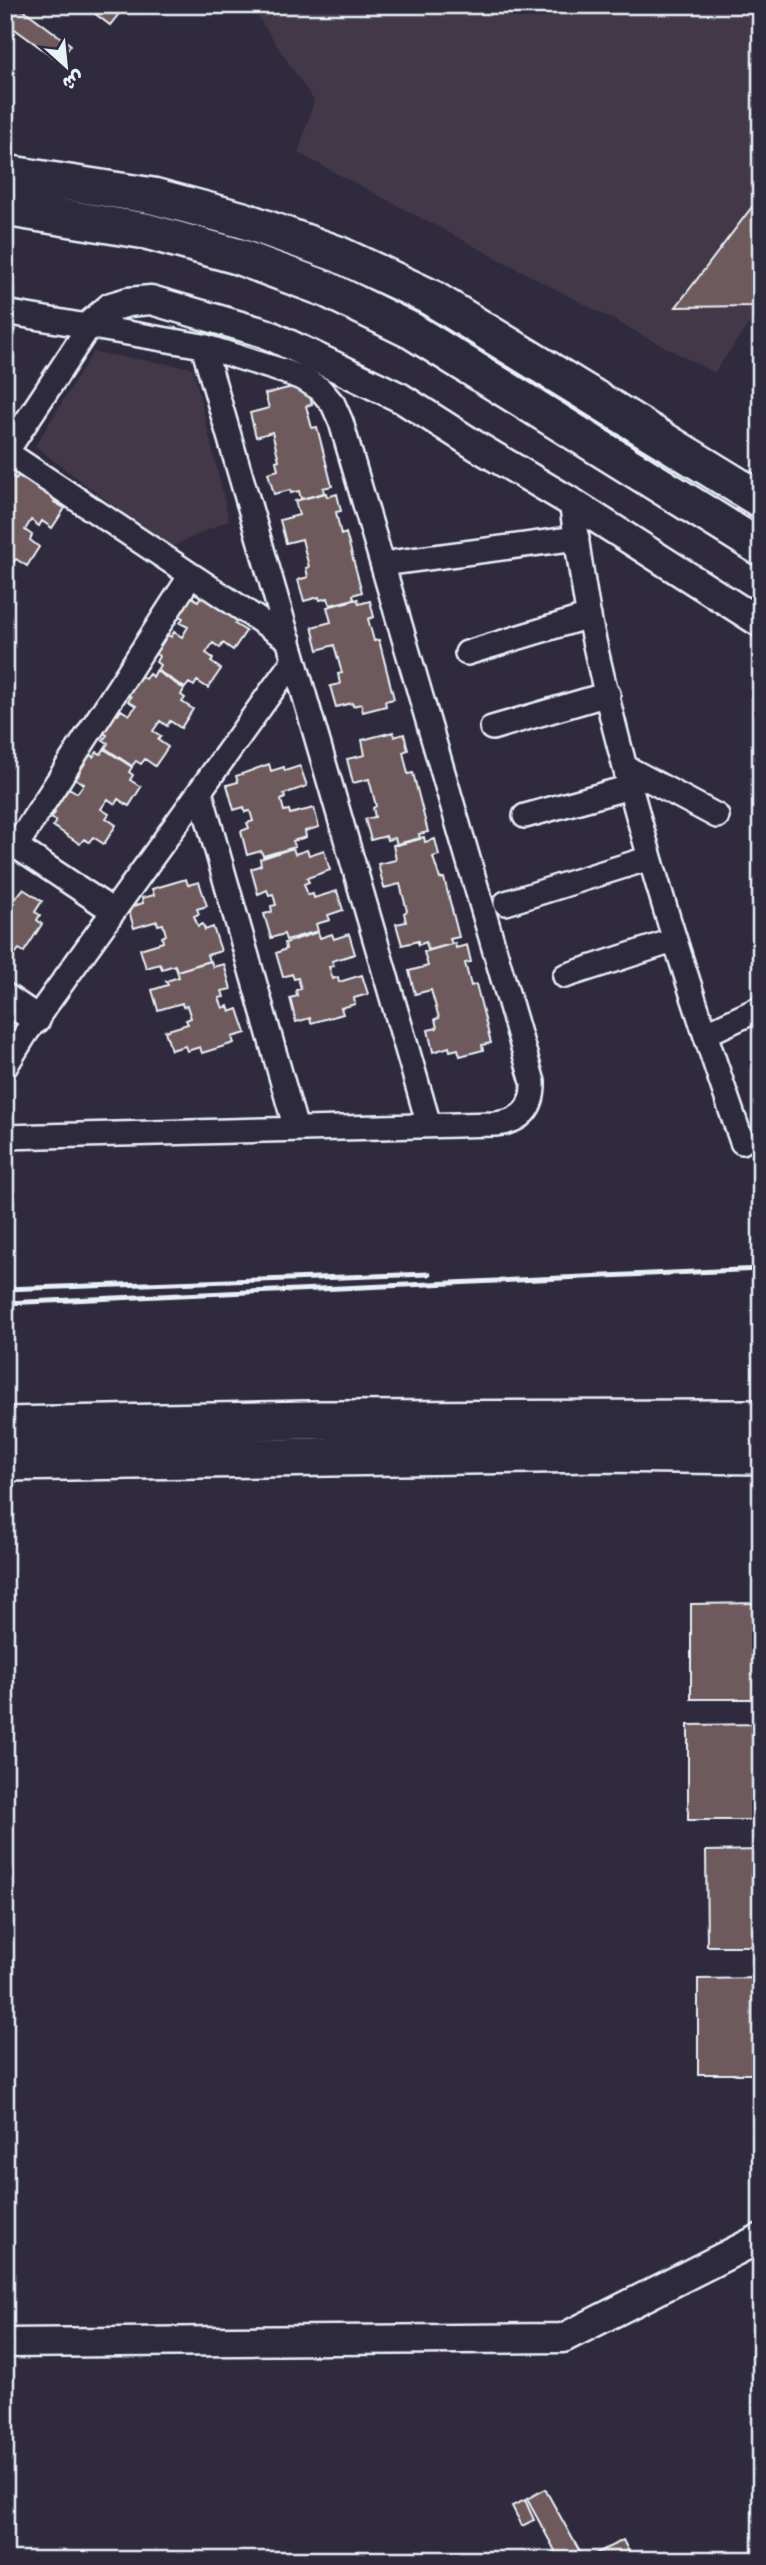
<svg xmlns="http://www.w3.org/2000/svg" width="766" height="2565" font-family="'Gochi Hand','Playpen Sans Arabic',sans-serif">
	<rect width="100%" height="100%" fill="#2f2a3d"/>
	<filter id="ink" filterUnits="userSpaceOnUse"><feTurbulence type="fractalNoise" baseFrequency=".0143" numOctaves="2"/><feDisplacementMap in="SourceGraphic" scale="14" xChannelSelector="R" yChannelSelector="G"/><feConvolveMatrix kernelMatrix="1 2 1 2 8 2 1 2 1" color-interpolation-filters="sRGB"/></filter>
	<g filter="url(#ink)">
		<path fill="#423846" d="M250,5H761V334L748,325L714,373L298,153L314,101Z
			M93,352L193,368L229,520L169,548L35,446Z"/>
		<path fill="#6e5a5b" stroke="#e8f1f8" stroke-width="2" d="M5,5H17L71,45L59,61L5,22Z
			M99,5H126L110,25L94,13Z
			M761,195V297L754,306L676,307Z
			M5,314L15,325L12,351L5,350Z
			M296,386L297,390L307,388L312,404L306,406L312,428L317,427L332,486L323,488L324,493L301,499L299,491L291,493L290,490L274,494L268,473L278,470L276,461L279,460L272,432L256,437L250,413L269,408L265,394Z
			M5,471L16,479L20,473L57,497L54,502L65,508L52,528L42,521L39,526L31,520L25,530L32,535L30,540L39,547L27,566L16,559L13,563L8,560L5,564Z
			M326,493L327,497L337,494L341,511L336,512L341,535L346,533L362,592L353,595L354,599L330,605L328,598L320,600L319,597L304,601L298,580L308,577L306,568L309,567L302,539L286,543L280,520L299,515L295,501Z
			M209,592L238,619L235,624L246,631L233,650L223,643L220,648L213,643L206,653L213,658L211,662L221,669L208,688L197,681L194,686L189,683L185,688L157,670L160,665L156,662L159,656L148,649L161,631L171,637L174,632L182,637L188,627L180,623L183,618L173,612L186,593L198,601L201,596L205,598Z
			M358,599L359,604L370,601L374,617L368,619L374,641L379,640L394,699L385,701L386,706L363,712L361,704L353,706L352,703L336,707L330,686L340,684L338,674L342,673L334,645L318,650L312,627L331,622L327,607Z
			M134,671L145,679L149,674L153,677L156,671L184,689L181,695L185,698L182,702L193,709L181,728L170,721L167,726L160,721L153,731L161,736L158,740L168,747L155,766L145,759L141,764L136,761L132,766L105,748L108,743L103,740L107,735L96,728L108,709L118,715L121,710L129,715L136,706L128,701L131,697L121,690Z
			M393,732L394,737L404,734L408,750L403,752L408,774L413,773L428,832L419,834L420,839L397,845L395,838L387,840L386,836L371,840L365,819L375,817L373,808L376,806L369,779L353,783L347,759L365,755L362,740Z
			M82,749L93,757L97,752L101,754L104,749L132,767L129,772L133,775L130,780L141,787L129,806L118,799L115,804L108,799L101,809L109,814L106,818L116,825L104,844L93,837L89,842L84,839L80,844L53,826L56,821L51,818L55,813L44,805L56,787L66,793L69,788L77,793L84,784L76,779L79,774L69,768Z
			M269,764L271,771L284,767L285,771L300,766L307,786L284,794L285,798L281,800L284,811L289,810L290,814L314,808L319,827L305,831L306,837L293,841L295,847L263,856L261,851L247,855L241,831L249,828L247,823L253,821L250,811L245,812L244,807L234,810L227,785L238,782L236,776Z
			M424,837L425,842L435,839L439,855L433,857L440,879L444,878L459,937L450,939L452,944L428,950L426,942L418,945V941L402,945L396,924L406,922L404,913L407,911L400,884L384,888L378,864L396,860L393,845Z
			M293,848L295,854L307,850L309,855L324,850L330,870L307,878L309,882L304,884L308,895L313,894L314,898L337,891L343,910L328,915L330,920L316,924L318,931L286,940L284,934L271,938L264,914L272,912L271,906L276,905L273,894L269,895L267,890L258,894L251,869L261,865L260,859Z
			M186,879L188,885L199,882L207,906L197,909L199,914L194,916L198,926L203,924L205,930L213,927L221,951L207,955L209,961L177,971L175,965L162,969L160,964L146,968L140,949L163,942L162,937L166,935L163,924L158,925L157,921L134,928L128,908L143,903L142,898L154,895L152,889Z
			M23,889L42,901L35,912L40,915L37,920L42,924L24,952L19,949L16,953L11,950L5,958V903L12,896L16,898Z
			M318,932L320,938L332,934L334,939L349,934L355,954L332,961L334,966L329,967L333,979L338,977L339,982L362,975L368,994L354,998L355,1004L341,1008L343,1014L311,1023L310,1018L296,1022L290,998L297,996L296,990L301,989L298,978L294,979L292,974L283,977L276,953L286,949L285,943Z
			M455,943L456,948L467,945L471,962L465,963L471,986L476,984L491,1043L482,1045L483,1050L460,1056L458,1049L450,1051L449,1047L433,1052L428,1030L437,1028L435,1019L439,1018L431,990L415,994L409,971L428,966L424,952Z
			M211,961L213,967L224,964L231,989L222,991L224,997L219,998L223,1008L228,1006L230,1012L238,1009L246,1033L232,1037L234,1043L202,1053L200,1047L187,1051L185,1046L171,1050L165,1031L188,1024L186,1020L191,1018L187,1006L183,1007L182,1003L158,1010L152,990L168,985L166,981L179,977L177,971Z
			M761,1603V1699H691V1604Z
			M761,1724V1820H688V1725Z
			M761,1850V1946H707L706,1851Z
			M761,1978V2074H698V1979Z
			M545,2489L580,2552L566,2560H560L527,2499Z
			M525,2500L534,2520L522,2526L512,2506Z
			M623,2540L633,2560H583Z"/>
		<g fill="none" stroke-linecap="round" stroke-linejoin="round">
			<g stroke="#e8f1f8" stroke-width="28">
				<path id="minor" d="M5,312L203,346L286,372L304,379L320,389L333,404L341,422L533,1082C534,1108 521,1122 495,1124L5,1137
					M203,346L429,1125
					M6,452L289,640
					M5,454L90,325
					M571,502C577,541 582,580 589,618C627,796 682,970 742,1142
					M397,562L577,538
					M467,653L589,616
					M492,728L608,694
					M625,767L717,816
					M200,791L296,1129
					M525,816L630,787
					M5,839L113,911
					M16,846L191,575
					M506,903L650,858
					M565,976L673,941
					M705,1034L761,1008
					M5,1067L26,1033L294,660"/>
			</g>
			<g stroke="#e8f1f8" stroke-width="33">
				<path id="tertiary" d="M90,325L111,307L128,302L151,300L265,333L401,398L478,447L571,502L761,623
					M5,998L36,1019
					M5,2343L563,2338L761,2238"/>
			</g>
			<g stroke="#e8f1f8" stroke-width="40">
				<path id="primary" d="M5,173L153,196L243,220L338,254L430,297L761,500
					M5,208L146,231L237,256L326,289L412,331L761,548"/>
			</g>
			<g stroke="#e8f1f8" stroke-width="42">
				<path id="trunk" d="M5,1426L311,1420L761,1419
					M5,1462L596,1453L761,1455"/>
			</g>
			<use href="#minor" stroke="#2f2a3d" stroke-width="23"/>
			<use href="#tertiary" stroke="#2f2a3d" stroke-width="28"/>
			<use href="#primary" stroke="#2f2a3d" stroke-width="35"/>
			<use href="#trunk" stroke="#2f2a3d" stroke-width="37"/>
			<path stroke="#e8f1f8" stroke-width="5" d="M5,1289L429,1274
				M5,1303L761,1269"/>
		</g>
	</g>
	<rect width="766" height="2565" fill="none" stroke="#2f2a3d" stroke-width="28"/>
	<rect x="14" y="14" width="738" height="2537" fill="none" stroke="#e8f1f8" stroke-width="2.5" filter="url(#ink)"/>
	<g transform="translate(66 66) rotate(153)" stroke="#2f2a3d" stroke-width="5" paint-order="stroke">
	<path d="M0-5L12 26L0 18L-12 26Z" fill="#e8f1f8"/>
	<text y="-10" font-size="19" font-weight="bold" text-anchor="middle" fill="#e8f1f8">ش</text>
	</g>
</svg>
